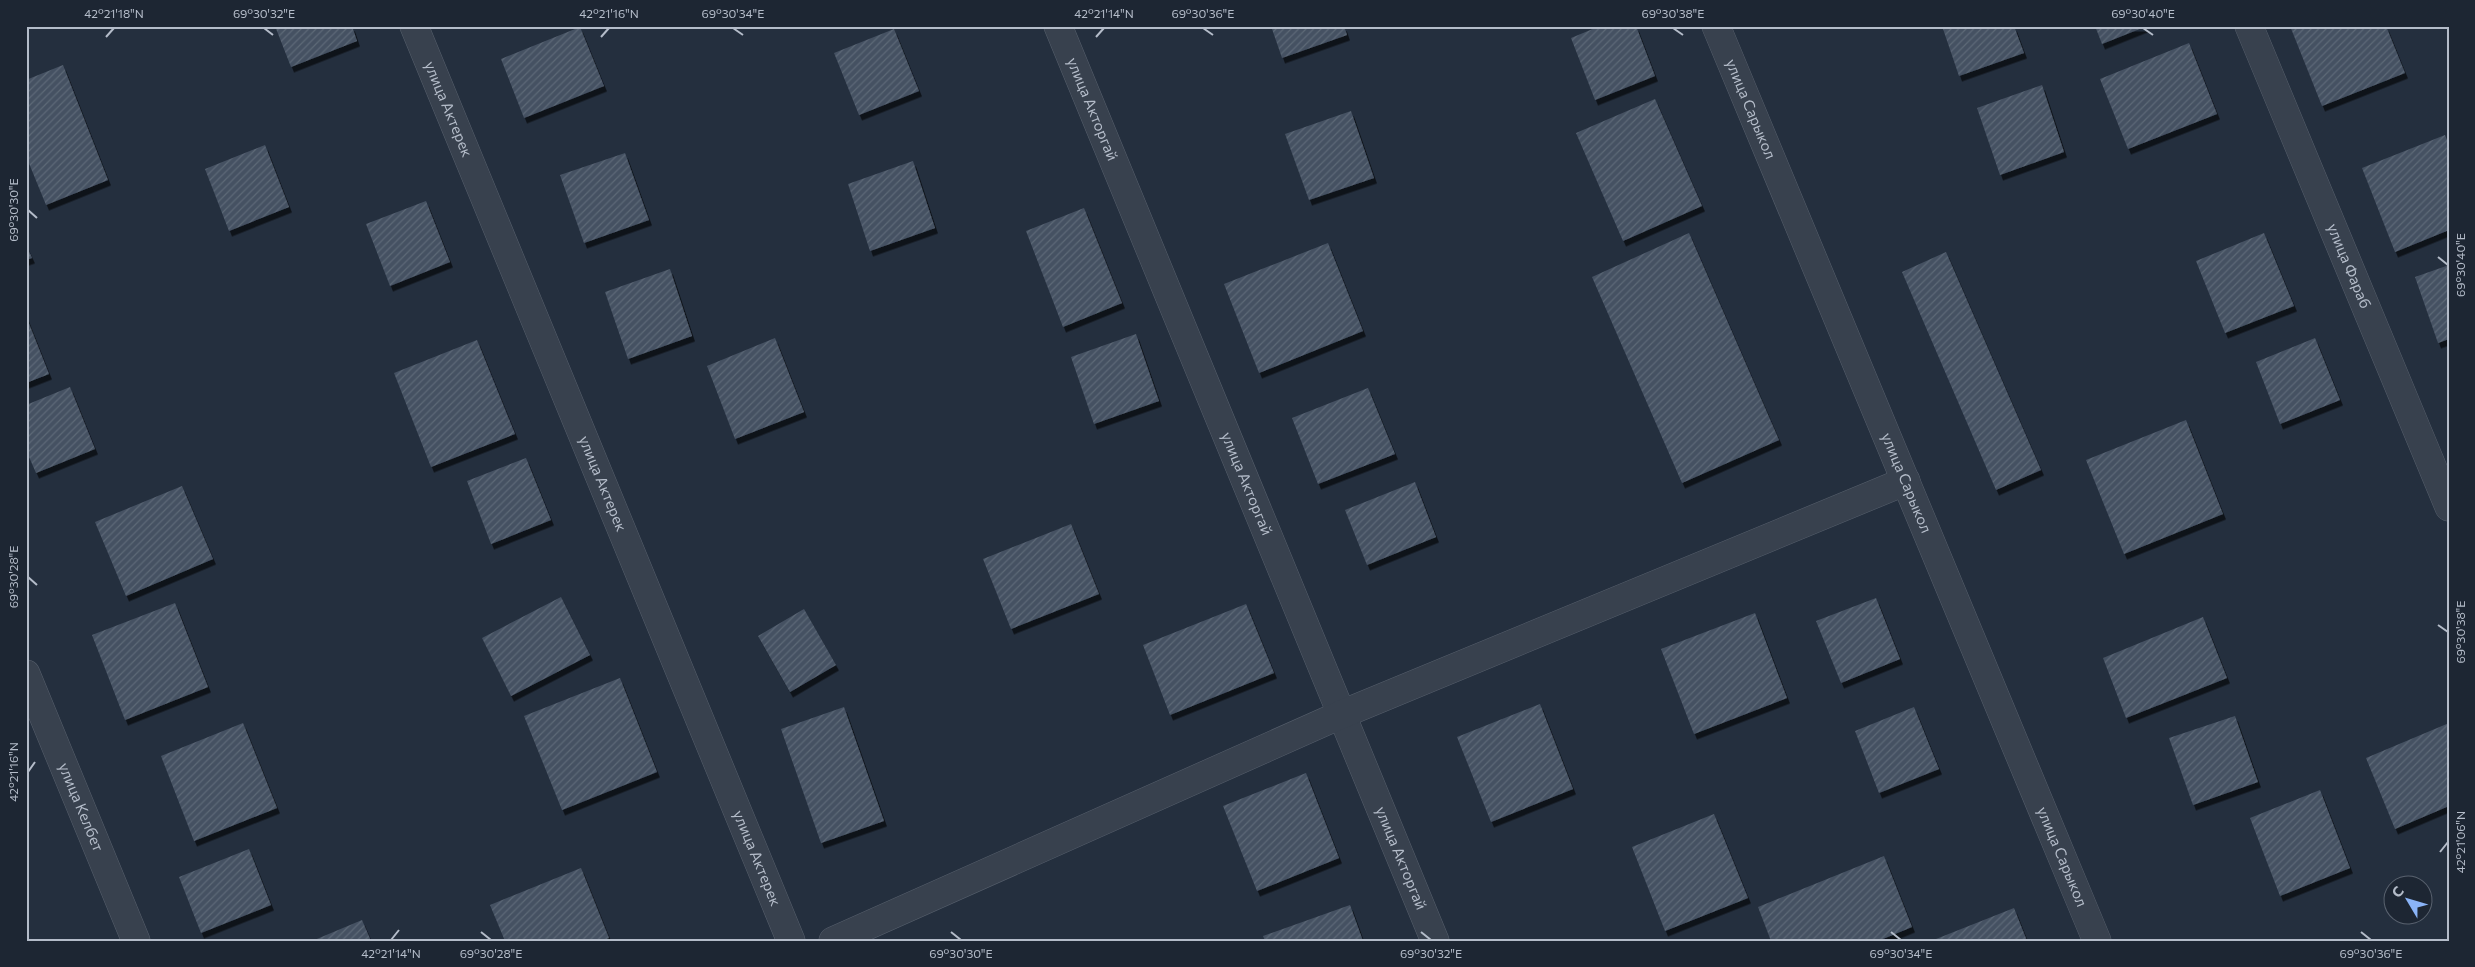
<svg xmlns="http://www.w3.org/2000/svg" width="2475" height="967" font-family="Commissioner,sans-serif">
	<defs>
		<pattern id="building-hatch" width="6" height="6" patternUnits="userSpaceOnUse" patternTransform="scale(1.25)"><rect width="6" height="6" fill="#455162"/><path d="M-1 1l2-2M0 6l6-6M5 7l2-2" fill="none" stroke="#5d6877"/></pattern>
		<filter id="shadow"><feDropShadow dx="3" dy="5.5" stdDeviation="0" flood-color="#0009"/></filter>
	</defs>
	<rect width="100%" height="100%" fill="#242f3e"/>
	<path fill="url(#building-hatch)" filter="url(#shadow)" d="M275,26H352L357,41L291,67Z
		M1271,26H1344L1347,35L1282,58Z
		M1600,26H1636L1655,76L1595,100L1571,38Z
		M1942,26H2014L2024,53L1959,76Z
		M2095,26H2147L2102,44Z
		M2290,26H2386L2405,73L2322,106Z
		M580,27L604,86L524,118L501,59Z
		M894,29L919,91L859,115L834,53Z
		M2189,43L2217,114L2128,149L2100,79Z
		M63,65L108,180L46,205L26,156V80Z
		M2042,85L2064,152L2000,175L1977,108Z
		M1655,99L1702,206L1623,241L1576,133Z
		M1351,111L1374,178L1309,200L1285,134Z
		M2445,135L2449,145V230L2395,252L2362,168Z
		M265,145L289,207L229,231L205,169Z
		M625,153L649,220L584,243L560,175Z
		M913,161L935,228L870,251L848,184Z
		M426,201L450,262L390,286L366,224Z
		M1084,208L1122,303L1063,327L1026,231Z
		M1689,233L1779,440L1682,483L1592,277Z
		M2264,233L2294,306L2225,333L2196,261Z
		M1328,243L1363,331L1259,373L1224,284Z
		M26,245L32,258L26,260Z
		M1946,252L2041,470L1996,490L1902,272Z
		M2449,265V339L2438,343L2415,277Z
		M670,269L692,336L628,359L605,292Z
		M26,316L49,374L26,383Z
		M1136,334L1159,401L1094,424L1071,357Z
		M775,338L804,412L735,439L707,366Z
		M2315,338L2340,400L2280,424L2256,362Z
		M477,340L515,434L431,467L394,373Z
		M70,387L95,449L36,473L26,450V405Z
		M1368,388L1395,454L1318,484L1292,418Z
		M2186,420L2223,514L2124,554L2086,460Z
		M526,458L551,520L491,544L467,481Z
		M1415,482L1436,537L1367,565L1345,510Z
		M182,486L213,559L126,596L95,522Z
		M1071,524L1099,594L1011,629L983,559Z
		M561,597L590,655L511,696L482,638Z
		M1876,598L1900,659L1841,683L1816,621Z
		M175,603L208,687L125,720L92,635Z
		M1246,604L1274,673L1170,715L1143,645Z
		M804,609L836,665L790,692L758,636Z
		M1755,613L1787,698L1694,734L1661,649Z
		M2203,617L2227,678L2126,718L2103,658Z
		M620,678L657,772L562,810L524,716Z
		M1540,704L1573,789L1491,822L1457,737Z
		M844,707L884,821L821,843L781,729Z
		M1914,707L1939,769L1879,793L1855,731Z
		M2235,716L2258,782L2193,805L2169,738Z
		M243,723L277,808L194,841L161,756Z
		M2449,723V806L2395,829L2366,758Z
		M1306,773L1339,858L1257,891L1223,806Z
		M2320,790L2350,868L2280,896L2250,818Z
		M1714,814L1748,898L1665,931L1632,847Z
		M249,849L271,905L201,933L179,877Z
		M1884,856L1912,927L1878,941H1771L1758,907Z
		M581,868L609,938L602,941H505L490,905Z
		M1350,905L1363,941H1265L1263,936Z
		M2014,908L2027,941H1931Z
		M362,920L371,941H312Z"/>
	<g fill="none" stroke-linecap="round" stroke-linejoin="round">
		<g stroke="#565f6c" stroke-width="29">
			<g id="street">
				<path id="s1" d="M414,26L791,941"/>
				<path id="s2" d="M1058,26L1435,941"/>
				<path id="s3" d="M1716,26L2097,941"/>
				<path id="s4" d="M2249,26L2449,507"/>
				<path id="s5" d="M26,674L136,941"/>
				<path d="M833,941L1340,715L1906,481"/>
			</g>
		</g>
		<use href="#street" stroke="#38414e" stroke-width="28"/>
	</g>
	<path fill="none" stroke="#b4bcc9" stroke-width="2" d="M264,28L273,35M733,28L743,35M1203,28L1213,35M1673,28L1683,35M2143,28L2153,35M106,37L114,28M601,37L609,28M1096,37L1104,28M28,210L37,218M2438,257L2448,265M28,577L37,585M2438,625L2448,632M28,772L35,762M2440,852L2448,842M481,932L491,940M951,932L961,940M1421,932L1431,940M1891,932L1901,940M2361,932L2371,940M391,940L399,930"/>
	<g text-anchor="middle" stroke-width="4.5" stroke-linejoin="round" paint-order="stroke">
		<g font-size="15" fill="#b4bcc9" stroke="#1d2633">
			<text dy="5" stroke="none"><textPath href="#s1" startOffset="90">улица Актерек</textPath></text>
			<text dy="5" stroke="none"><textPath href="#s2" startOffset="90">улица Акторгай</textPath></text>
			<text dy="5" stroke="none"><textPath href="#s3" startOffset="90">улица Сарыкол</textPath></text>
			<text dy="5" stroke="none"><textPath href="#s4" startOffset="260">улица Фараб</textPath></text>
			<text dy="5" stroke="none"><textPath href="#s1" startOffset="495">улица Актерек</textPath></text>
			<text dy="5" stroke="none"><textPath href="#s3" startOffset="495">улица Сарыкол</textPath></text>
			<text dy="5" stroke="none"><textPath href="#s2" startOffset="495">улица Акторгай</textPath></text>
			<text dy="5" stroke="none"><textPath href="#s5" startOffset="144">улица Келбет</textPath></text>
			<text dy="5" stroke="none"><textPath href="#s3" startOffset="900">улица Сарыкол</textPath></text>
			<text dy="5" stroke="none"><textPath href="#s1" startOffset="900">улица Актерек</textPath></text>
			<text dy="5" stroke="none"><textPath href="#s2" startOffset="900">улица Акторгай</textPath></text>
		</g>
	</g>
	<rect width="2475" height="967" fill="none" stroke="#1d2633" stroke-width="55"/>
	<g transform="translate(2408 900) rotate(308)"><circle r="24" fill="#1d2633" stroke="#59626f"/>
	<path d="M0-4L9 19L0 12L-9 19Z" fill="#8ab4f8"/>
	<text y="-8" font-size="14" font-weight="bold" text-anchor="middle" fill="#b4bcc9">С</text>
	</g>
	<rect x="28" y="28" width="2420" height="912" fill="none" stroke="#b4bcc9" stroke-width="2"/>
	<g font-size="12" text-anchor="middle" fill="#b4bcc9">
		<text x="114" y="18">42°21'18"N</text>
		<text x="264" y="18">69°30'32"E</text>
		<text x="609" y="18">42°21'16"N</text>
		<text x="733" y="18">69°30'34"E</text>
		<text x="1104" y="18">42°21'14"N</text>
		<text x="1203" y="18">69°30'36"E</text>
		<text x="1673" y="18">69°30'38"E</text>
		<text x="2143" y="18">69°30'40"E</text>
		<text transform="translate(14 210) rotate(-90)" y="4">69°30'30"E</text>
		<text transform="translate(2461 265) rotate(-90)" y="4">69°30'40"E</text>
		<text transform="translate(14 577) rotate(-90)" y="4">69°30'28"E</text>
		<text transform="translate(2461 632) rotate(-90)" y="4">69°30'38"E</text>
		<text transform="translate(14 772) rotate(-90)" y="4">42°21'16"N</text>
		<text transform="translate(2461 842) rotate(-90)" y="4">42°21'06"N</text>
		<text x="391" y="958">42°21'14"N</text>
		<text x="491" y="958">69°30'28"E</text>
		<text x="961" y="958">69°30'30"E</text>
		<text x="1431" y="958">69°30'32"E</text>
		<text x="1901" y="958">69°30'34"E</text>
		<text x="2371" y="958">69°30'36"E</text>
	</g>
</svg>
